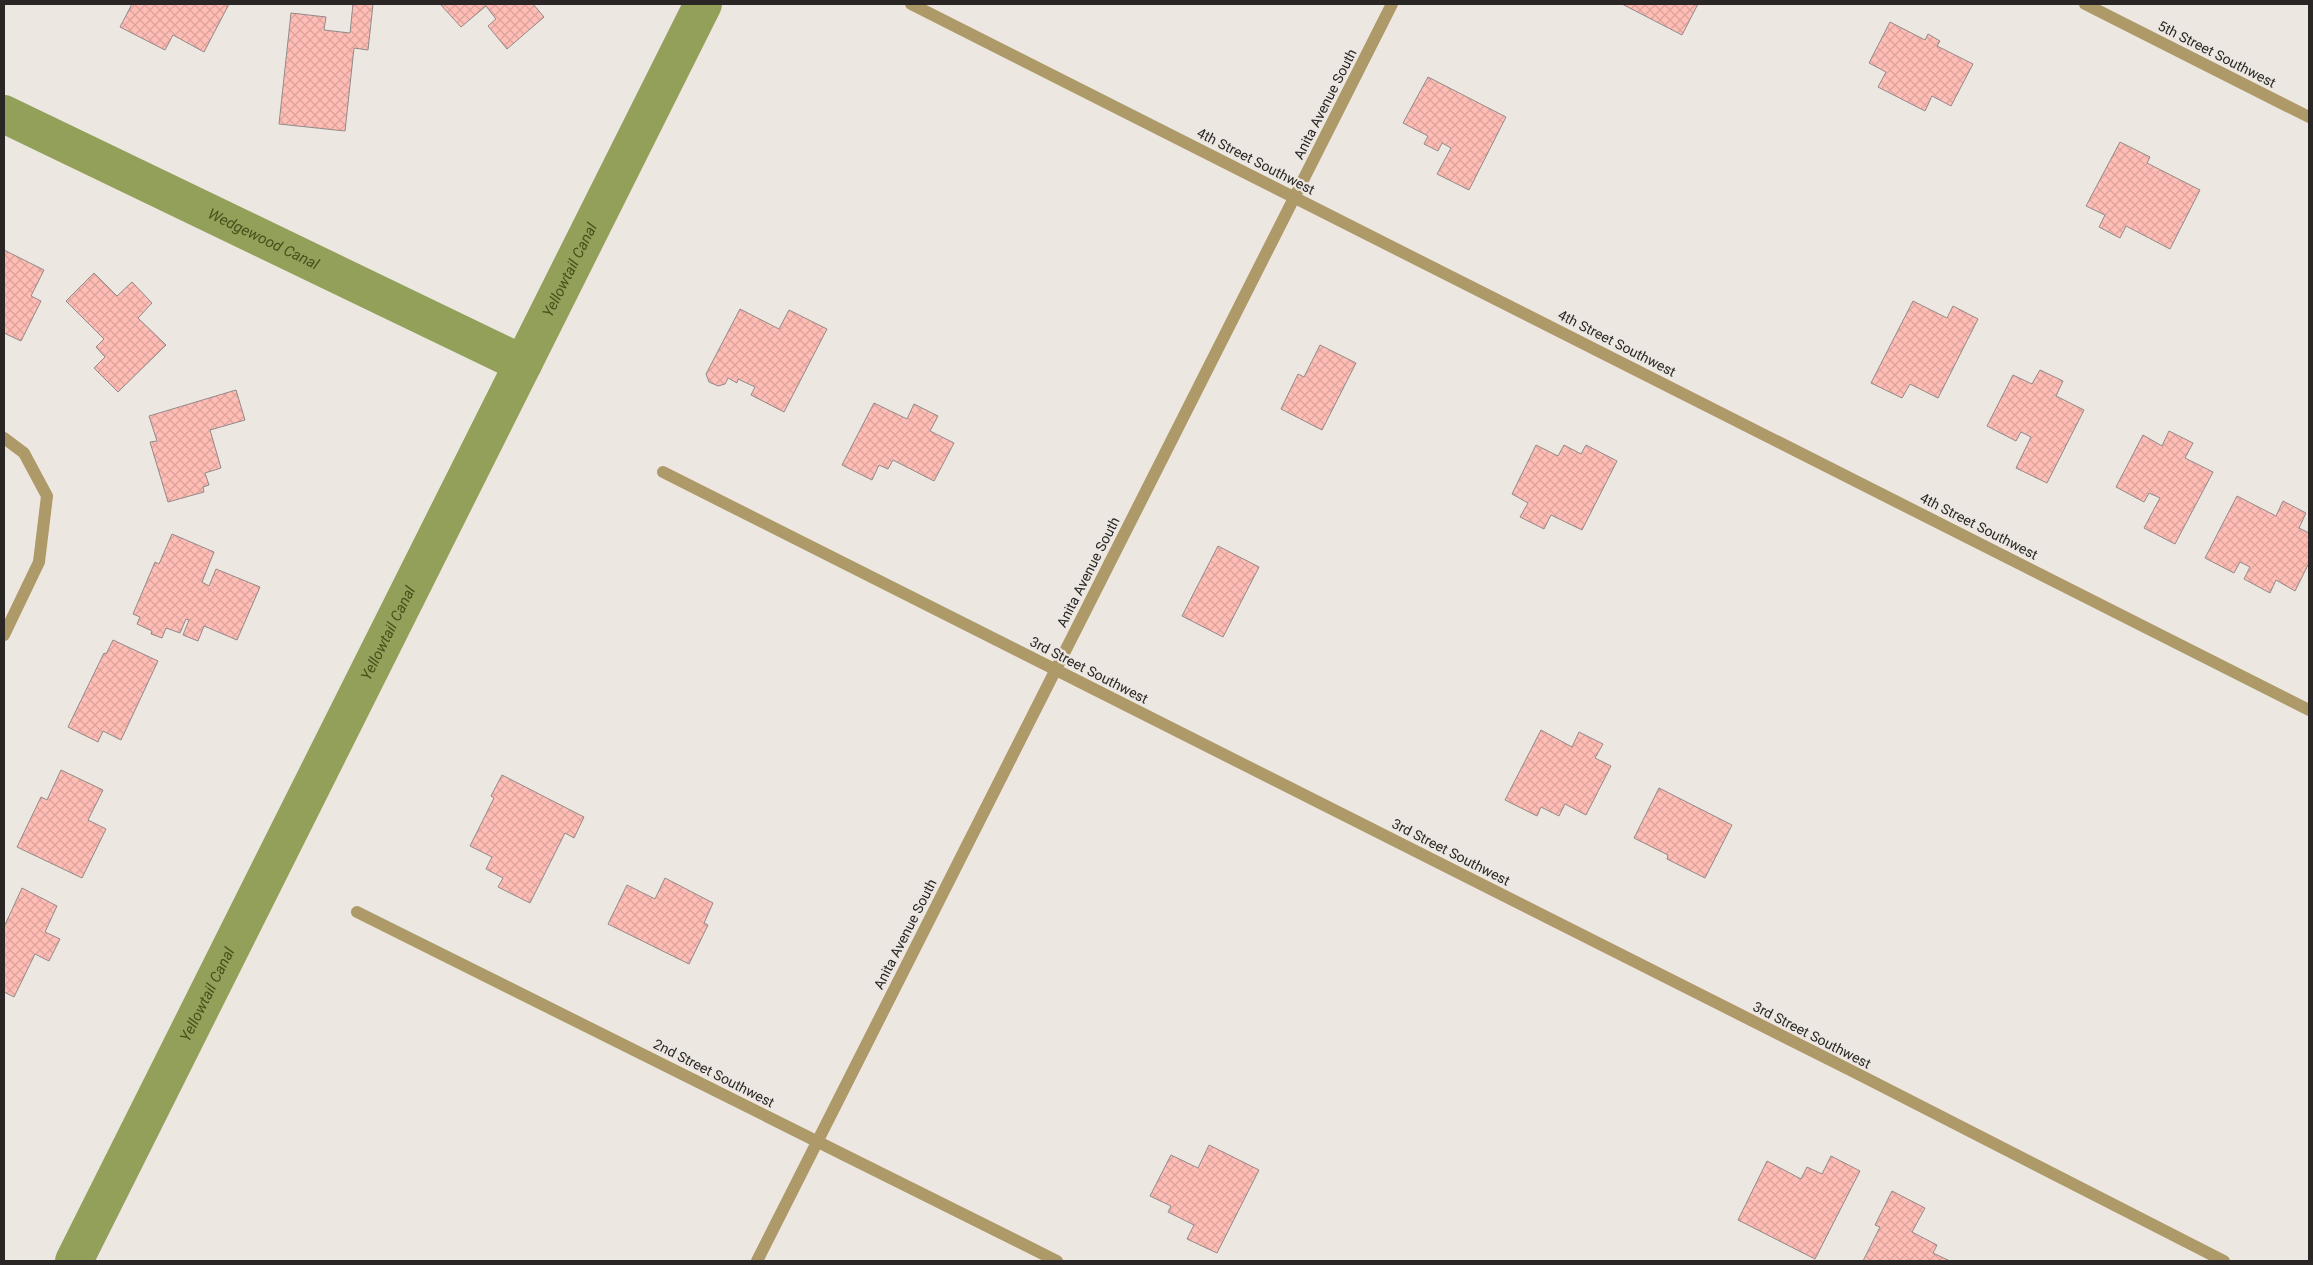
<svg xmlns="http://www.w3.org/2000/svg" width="2313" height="1265" font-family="Roboto,sans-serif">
	<defs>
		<pattern id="building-cross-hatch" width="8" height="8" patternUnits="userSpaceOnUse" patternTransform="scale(1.25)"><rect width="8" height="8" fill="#ffbdb5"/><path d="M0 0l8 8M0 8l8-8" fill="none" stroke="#dba29c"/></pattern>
	</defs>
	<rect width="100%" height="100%" fill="#ede7e2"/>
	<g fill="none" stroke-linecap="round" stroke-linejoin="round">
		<g stroke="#93a059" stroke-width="38">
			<path id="s1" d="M4,114L523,364"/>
			<path id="s2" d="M74,1261L703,4"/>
		</g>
	</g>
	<path fill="url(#building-cross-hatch)" stroke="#928a89" d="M132,4H229L204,52L173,35L165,50L120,27Z
		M353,4H373L368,50L354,48L345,131L279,124L291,13L326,17L324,30L350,33Z
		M440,4H533L544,17L507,49L488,26L496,19L486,6L461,27Z
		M1622,4H1698L1682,35Z
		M1890,22L1925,40L1928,34L1940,41L1937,46L1973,64L1951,106L1932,96L1925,111L1878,87L1886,72L1869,63Z
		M1428,77L1506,117L1469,190L1437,174L1451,148L1442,143L1438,151L1424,144L1428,136L1403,123Z
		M2120,142L2150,157L2147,163L2200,190L2170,249L2126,226L2120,238L2099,227L2105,215L2086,206Z
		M4,250L44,270L31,296L41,301L21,341L4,333Z
		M94,273L117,296L132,282L152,303L138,318L166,345L118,392L94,368L105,357L96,347L104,339L66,301Z
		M1913,301L1947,318L1953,306L1978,319L1938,398L1910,384L1902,398L1871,383Z
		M740,309L779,329L789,310L827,329L784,412L751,395L755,387L738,379L737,383L728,378L725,384L718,386L709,382L706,374Z
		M1320,345L1356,363L1322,430L1281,409L1298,374L1304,377Z
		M2040,370L2063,381L2056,396L2084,410L2047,483L2016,468L2031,437L2021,432L2016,441L1987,426L2013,375L2032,384Z
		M236,390L245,420L210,430L221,468L205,473L209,485L203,487L204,492L168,502L150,442L157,441L149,416Z
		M874,403L907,419L914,404L938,416L930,431L954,443L934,481L893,460L888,469L879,465L872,480L842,465Z
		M2169,431L2193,443L2185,458L2213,472L2175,544L2144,528L2160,498L2149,493L2144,502L2116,487L2143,435L2162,446Z
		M1536,445L1558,456L1564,445L1581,454L1586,445L1617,461L1582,530L1551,515L1544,529L1520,517L1528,503L1512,494Z
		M2237,496L2276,516L2283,501L2306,513L2299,528L2309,533V563L2295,591L2276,580L2270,593L2244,579L2250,567L2240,562L2234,573L2205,558Z
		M172,534L214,552L202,582L209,586L216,569L260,587L237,640L204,626L198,641L183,635L189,620L186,619L180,633L166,628L162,638L151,634L152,631L137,624L140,617L133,614L155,562L159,564Z
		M1218,546L1259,567L1223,637L1182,616Z
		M113,640L158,661L121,740L103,731L98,742L68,727L104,653L106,654Z
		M1541,730L1572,747L1579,732L1603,744L1595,758L1611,766L1586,815L1565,804L1559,816L1541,807L1537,816L1505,800Z
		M61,770L103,790L88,820L106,829L82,878L17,847L41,797L47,800Z
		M502,775L584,817L574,838L565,833L530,903L498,887L503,878L486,869L492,857L470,846L494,798L491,796Z
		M1659,788L1732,825L1705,878L1667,859L1668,855L1634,838Z
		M665,878L713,903L704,923L708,925L689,964L608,924L627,885L655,899Z
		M22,888L57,906L45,932L60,939L49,961L35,954L14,997L4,992V927Z
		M1209,1145L1259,1170L1217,1253L1187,1239L1194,1225L1168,1212L1171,1206L1150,1196L1171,1155L1198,1168Z
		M1831,1156L1860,1171L1815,1259L1738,1220L1767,1161L1801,1179L1807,1167L1822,1174Z
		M1892,1191L1925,1208L1912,1232L1937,1245L1933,1253L1950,1261H1863L1880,1227L1875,1225Z"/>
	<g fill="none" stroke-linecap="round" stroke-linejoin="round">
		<path stroke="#ae9968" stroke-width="12" d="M911,4L2309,710
			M2085,4L2309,117
			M4,438L24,453L47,496L39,562L4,635
			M663,472L1858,1074L2224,1261
			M357,912L1057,1261
			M757,1261L1392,4"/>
	</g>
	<g text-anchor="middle" stroke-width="4.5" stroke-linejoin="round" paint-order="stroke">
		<g font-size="14" fill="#292625" stroke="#ede7e2">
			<text transform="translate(2217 54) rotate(27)" y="5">5th Street Southwest</text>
			<text transform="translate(1325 104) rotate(-63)" y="5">Anita Avenue South</text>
			<text transform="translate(1256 161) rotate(27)" y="5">4th Street Southwest</text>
			<text transform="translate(1617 343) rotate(27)" y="5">4th Street Southwest</text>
			<text transform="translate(1979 526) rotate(27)" y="5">4th Street Southwest</text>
			<text transform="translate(1088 572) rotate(-63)" y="5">Anita Avenue South</text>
			<text transform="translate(1089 670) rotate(27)" y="5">3rd Street Southwest</text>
			<text transform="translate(1451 852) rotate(27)" y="5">3rd Street Southwest</text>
			<text transform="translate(905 934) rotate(-63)" y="5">Anita Avenue South</text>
			<text transform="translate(1812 1035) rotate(27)" y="5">3rd Street Southwest</text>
			<text transform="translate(714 1073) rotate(27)" y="5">2nd Street Southwest</text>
		</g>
		<g font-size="15" font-style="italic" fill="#48501b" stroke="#ede7e2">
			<text dy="5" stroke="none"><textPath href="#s1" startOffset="288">Wedgewood Canal</textPath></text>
			<text dy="5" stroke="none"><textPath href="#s2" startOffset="1108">Yellowtail Canal</textPath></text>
			<text dy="5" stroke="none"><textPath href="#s2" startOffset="702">Yellowtail Canal</textPath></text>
			<text dy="5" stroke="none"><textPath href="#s2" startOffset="298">Yellowtail Canal</textPath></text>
		</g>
	</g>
	<rect width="2313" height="1265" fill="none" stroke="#292625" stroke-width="10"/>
</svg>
